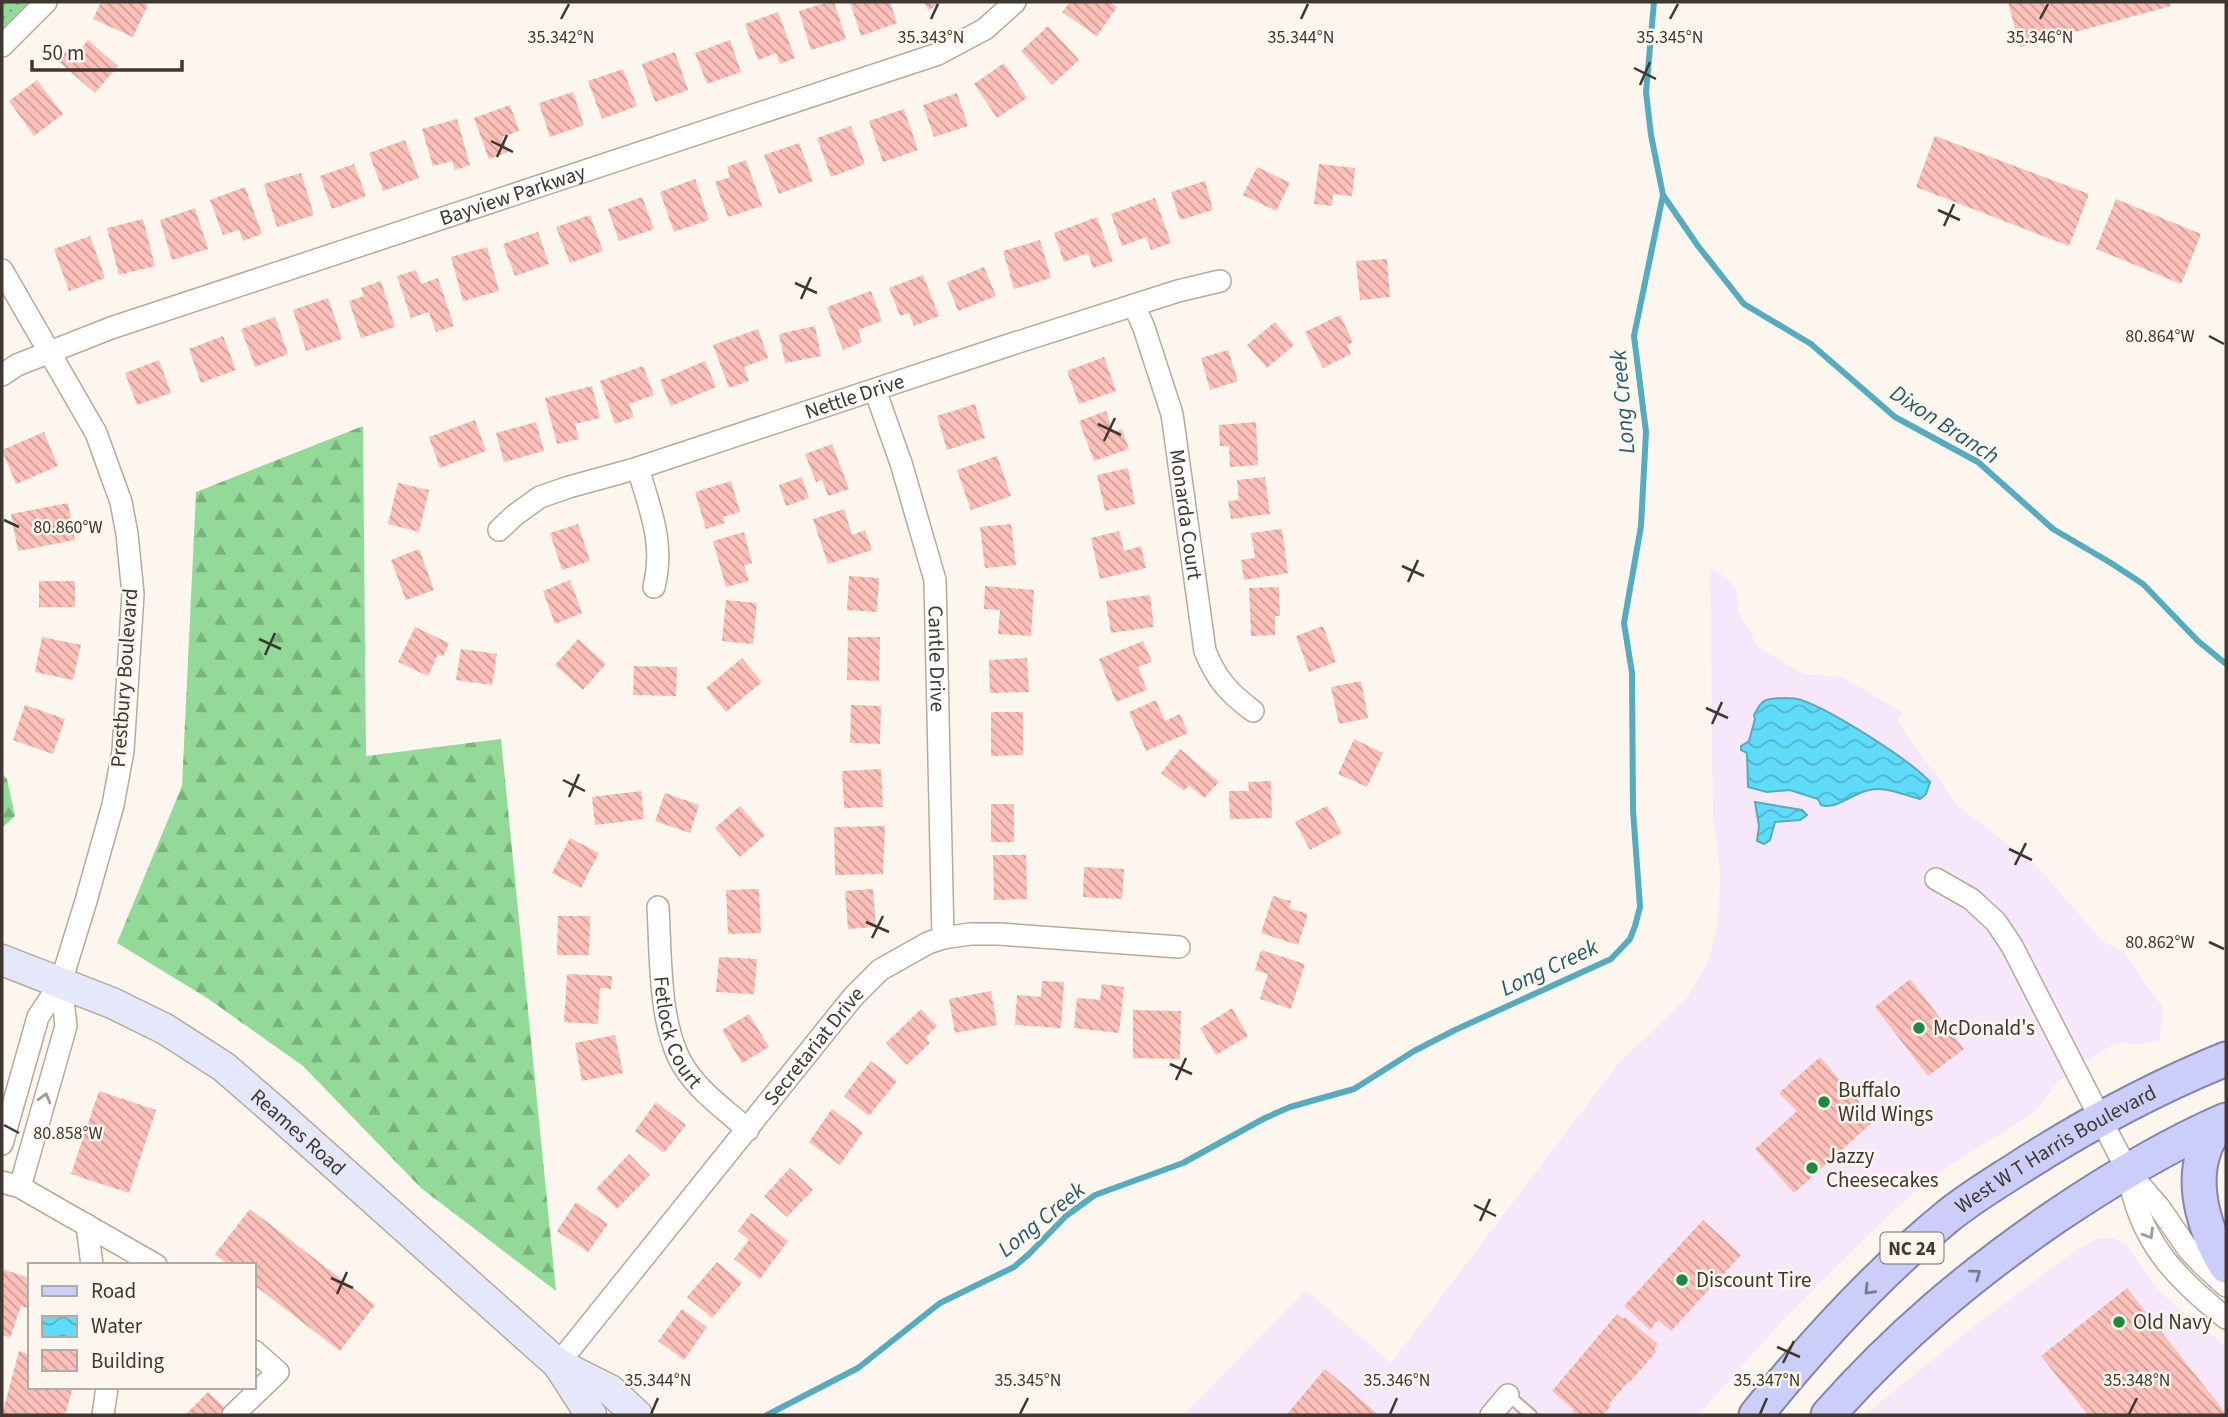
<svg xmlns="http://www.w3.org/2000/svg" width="2228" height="1417" font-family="'Source Sans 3',sans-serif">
	<defs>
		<pattern id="grass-dots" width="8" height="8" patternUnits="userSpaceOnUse" patternTransform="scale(1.75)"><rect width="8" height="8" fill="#93da99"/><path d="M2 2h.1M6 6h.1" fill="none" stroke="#79b27d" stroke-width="1.8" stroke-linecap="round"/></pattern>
		<pattern id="forest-firs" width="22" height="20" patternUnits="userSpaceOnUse" patternTransform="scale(1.75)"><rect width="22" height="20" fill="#93da99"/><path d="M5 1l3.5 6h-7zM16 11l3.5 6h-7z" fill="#79b27d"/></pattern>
		<pattern id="water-waves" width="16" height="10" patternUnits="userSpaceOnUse" patternTransform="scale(1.75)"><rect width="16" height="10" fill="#60dcfb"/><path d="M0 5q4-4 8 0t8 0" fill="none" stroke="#51b3cc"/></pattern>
		<pattern id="building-back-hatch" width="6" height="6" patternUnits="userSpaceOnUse" patternTransform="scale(1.75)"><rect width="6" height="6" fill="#fcc0b8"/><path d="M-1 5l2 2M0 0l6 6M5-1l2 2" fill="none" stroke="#cd9d96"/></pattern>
	</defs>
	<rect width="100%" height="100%" fill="#fdf6ef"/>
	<path fill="#f7e7fa" d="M1710,569L1727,578L1737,590L1738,610L1758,647L1804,674L1842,677L1902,712L1898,722L1957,805L2040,869L2102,941L2124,952L2163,1008L2160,1040L2138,1044L2117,1043L2102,1051L2058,1081L2036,1111L1951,1165L1912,1194L1864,1239L1789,1314L1698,1415H1184L1306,1290L1391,1363L1618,1064L1687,998L1708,962L1718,923L1720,873L1713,814Z
		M2098,1238H2113L2126,1245L2158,1290L2188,1317L2226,1346V1415H1864L1978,1323L2078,1249Z"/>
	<path fill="url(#grass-dots)" d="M2,2H42L2,42Z"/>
	<path fill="url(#forest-firs)" d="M363,426L366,756L501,739L556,1291L421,1188L303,1066L207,998L117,943L182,786L196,492Z
		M2,773L7,779L15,816L4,826H2Z"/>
	<path fill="url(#water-waves)" stroke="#56abbe" stroke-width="2" d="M1785,698C1790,698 1796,698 1801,700C1831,710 1909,759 1930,782L1926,794L1920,799C1903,795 1887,786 1869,790C1853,793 1837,810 1821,805L1818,799L1790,790L1767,792L1748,787L1747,753L1741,750V746L1749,741L1755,719L1754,715C1763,697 1766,699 1785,698Z
		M1755,802L1802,810L1807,815L1800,820L1775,822L1770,840L1764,844L1757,841L1759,826Z"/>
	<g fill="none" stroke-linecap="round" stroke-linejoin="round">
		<path stroke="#56abbe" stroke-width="6" d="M1663,195L1698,246L1744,304L1811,344L1895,417L1978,462L2053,529L2111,563L2143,584L2198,641L2226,664
			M767,1415L858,1368L940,1303L1014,1267L1030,1253L1066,1216L1095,1195L1183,1163L1265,1118L1290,1107L1354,1089L1414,1051L1455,1030L1611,959L1630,939L1635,926L1640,907L1633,810L1632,673L1624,623L1641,526L1646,432L1634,336L1663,195L1651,135L1646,92L1654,2"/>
	</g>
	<path fill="url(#building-back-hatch)" d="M101,2H142L148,5L133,37L93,19Z
		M828,2H834L846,39L811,50L799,11Z
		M850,2H890L897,23L861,36Z
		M923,2H943L929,10Z
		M1070,2H1109L1117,7L1097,36L1062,12Z
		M2008,2H2170L2171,6L2020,47Z
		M778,12L795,58L780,64L776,53L758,60L745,24Z
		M1048,26L1079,60L1052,85L1021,51Z
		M88,40L118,66L95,93L58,61L70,46L78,52Z
		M730,40L741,72L707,84L695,53Z
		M675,52L688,90L655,102L642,64Z
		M1004,63L1027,98L997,118L974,84Z
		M623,69L637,106L602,119L588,81Z
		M37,80L63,114L34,136L9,101Z
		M573,92L584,125L550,137L539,103Z
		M957,93L968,126L934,137L923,105Z
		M510,105L519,131L502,137L508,152L489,159L474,118Z
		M904,109L918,150L883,162L869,121Z
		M457,119L470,165L455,170L452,161L433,166L422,129Z
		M851,126L865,164L831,177L817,138Z
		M1935,136L2089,194L2069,246L1916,187Z
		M405,140L419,178L383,191L369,153Z
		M799,143L813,181L779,194L764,155Z
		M746,160L762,206L728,217L715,182L730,177L727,167Z
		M354,164L366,196L332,209L320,176Z
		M1319,164L1355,168L1352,196L1333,194L1332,206L1314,204Z
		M1257,167L1290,183L1276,211L1243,195Z
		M301,173L314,215L277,227L264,184Z
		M695,179L709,220L674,232L660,192Z
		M1205,181L1213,210L1180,220L1171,192Z
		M245,187L262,234L243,241L239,230L223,235L210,200Z
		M642,197L654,229L619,241L608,209Z
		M1155,198L1171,243L1151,250L1146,237L1122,246L1111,214Z
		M2116,199L2201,234L2181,284L2096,249Z
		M195,208L208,249L172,260L160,220Z
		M590,215L603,251L570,263L556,227Z
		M1097,217L1113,261L1093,268L1088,253L1064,262L1054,233Z
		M143,219L155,266L119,275L107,228Z
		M538,232L549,264L515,276L503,244Z
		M90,236L105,278L69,291L54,249Z
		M1040,240L1051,278L1014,289L1003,251Z
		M487,247L499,291L463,301L451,257Z
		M1387,259L1390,297L1360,300L1356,261Z
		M984,267L996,296L958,311L947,282Z
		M416,270L421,284L438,278L454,326L436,332L429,312L411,318L397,276Z
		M923,275L939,316L914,326L909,313L900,316L889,288Z
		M381,281L395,327L361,338L349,301L364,296L361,288Z
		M871,291L882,321L858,330L862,342L843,350L827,307Z
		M328,298L342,339L306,351L293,310Z
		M1340,315L1353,342L1347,345L1351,354L1323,368L1305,332Z
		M275,317L288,354L255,367L241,329Z
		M1275,322L1294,345L1267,368L1247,345Z
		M815,326L821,356L785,363L779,334Z
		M758,329L768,358L744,367L749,381L729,388L713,345Z
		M223,336L236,370L201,383L189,349Z
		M1228,350L1238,381L1210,390L1201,358Z
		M1104,357L1116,391L1079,404L1067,371Z
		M159,360L171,393L137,405L125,373Z
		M705,361L716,387L671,406L660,380Z
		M643,366L654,395L629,404L634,417L615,424L600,381Z
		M592,386L600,418L575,424L579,439L557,444L545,398Z
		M975,404L985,438L947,450L937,416Z
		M1106,411L1113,432L1122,429L1129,449L1094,461L1079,421Z
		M475,420L486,451L440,468L429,437Z
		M536,422L544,451L504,462L496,433Z
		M1256,422L1258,465L1230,467L1229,446H1220L1219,425Z
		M44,432L58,466L16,484L2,450Z
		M832,444L849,489L828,496L822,480L816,482L805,454Z
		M997,456L1011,496L971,510L957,470Z
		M1128,468L1135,504L1105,511L1097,475Z
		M802,477L809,498L786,506L779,485Z
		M1265,477L1270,514L1231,519L1228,501L1239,500L1237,480Z
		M731,481L740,512L723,517L725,523L706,529L695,492Z
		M398,483L429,490L419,532L388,524Z
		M68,503L75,540L18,551L11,514Z
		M844,509L852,535L865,530L872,550L828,564L813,519Z
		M578,524L590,561L562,570L550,533Z
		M1011,524L1016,565L985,568L980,527Z
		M1282,529L1288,573L1244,580L1241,560L1255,558L1251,533Z
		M1119,531L1124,551L1141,546L1146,568L1100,579L1091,538Z
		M744,532L752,563L744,565L749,581L726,587L713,541Z
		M419,549L434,590L406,600L391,560Z
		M849,576L879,578L877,612L847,610Z
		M570,580L582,613L555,624L543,591Z
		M39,581H75V607H39Z
		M985,586L1034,590L1031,636L998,634L1000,610L984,609Z
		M1279,587L1280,616H1275V635L1251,636L1249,588Z
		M1150,595L1154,627L1111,633L1106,601Z
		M726,600L757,603L753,644L722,641Z
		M1323,626L1336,662L1309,672L1296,636Z
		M415,627L449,643L443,657L438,654L428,676L398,662Z
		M42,637L81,645L73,680L35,672Z
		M848,637H880L879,681L847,680Z
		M578,639L606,664L583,690L555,665Z
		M1143,641L1152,662L1138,667L1147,690L1116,702L1099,659Z
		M461,649L497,654L492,685L456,680Z
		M742,658L762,682L726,712L706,688Z
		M1027,658L1029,692L990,693L989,660Z
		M634,666L677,667L676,696L633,695Z
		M1361,681L1368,718L1339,724L1331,687Z
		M1156,700L1165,721L1180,714L1188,733L1146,751L1129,712Z
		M25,705L65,719L53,754L13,740Z
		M851,705L881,706L880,744L850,743Z
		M991,712H1023V755L991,756Z
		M1354,739L1383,753L1367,787L1338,774Z
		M1180,749L1219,782L1204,798L1189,785L1184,791L1161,773Z
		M881,769L883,807L844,808L842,771Z
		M1271,781L1272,818L1230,819L1229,791H1249L1248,782Z
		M641,791L644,819L595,825L592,797Z
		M665,793L699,805L690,833L655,821Z
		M991,804H1014V842H991Z
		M740,806L765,835L740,857L715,828Z
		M1327,806L1342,833L1310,850L1295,822Z
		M885,826L883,874L835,875L834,827Z
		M570,838L599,853L581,888L552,873Z
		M993,855H1026L1027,899L994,900Z
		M1084,867L1124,869L1122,899L1083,897Z
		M759,889L761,933L728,934L726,890Z
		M873,889L876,927L848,929L845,891Z
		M1273,896L1291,901L1289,908L1308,914L1298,945L1261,933Z
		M558,916H590L589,955H557Z
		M1261,950L1305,964L1291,1009L1260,999L1268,974L1255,970Z
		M719,957L757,959L754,994L716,992Z
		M567,974L612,976L611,989L600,988L598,1024L564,1022Z
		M1910,979L1964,1049L1928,1076L1875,1007Z
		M1042,981L1064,982L1061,1028L1015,1025L1017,995L1041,997Z
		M1102,984L1124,987L1119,1033L1074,1028L1077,998L1100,1000Z
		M991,991L997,1025L955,1033L949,999Z
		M1232,1008L1248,1036L1216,1055L1200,1028Z
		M921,1009L937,1026L925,1038L930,1043L907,1065L886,1043Z
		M1133,1010L1181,1011L1180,1059L1133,1058Z
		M749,1014L769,1047L742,1063L722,1030Z
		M615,1035L623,1073L582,1081L575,1043Z
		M1820,1057L1875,1120L1794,1193L1755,1149L1797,1111L1779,1093Z
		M871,1061L897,1081L869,1116L844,1096Z
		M99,1091L156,1110L129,1193L71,1174Z
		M656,1102L686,1125L664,1153L635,1131Z
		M832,1109L863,1132L840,1165L809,1142Z
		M629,1154L650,1175L617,1209L596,1189Z
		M790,1168L813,1190L787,1217L764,1196Z
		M576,1202L608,1224L588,1252L557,1231Z
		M250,1209L375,1305L340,1351L254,1285V1265H228L215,1254Z
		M751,1213L788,1241L760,1279L734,1259L749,1240L738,1231Z
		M1703,1220L1741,1255L1671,1331L1658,1320L1650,1330L1624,1306Z
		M717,1262L742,1283L712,1318L687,1297Z
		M2,1269L30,1278V1309L21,1306L10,1338L2,1335Z
		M2127,1288L2220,1406L2226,1415H2088L2041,1356Z
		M682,1309L707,1327L684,1360L658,1341Z
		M1617,1314L1623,1319L1625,1317L1658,1344L1654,1350L1656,1352L1629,1383L1628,1382L1609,1404L1611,1406L1603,1415H1578L1572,1411L1573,1409L1552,1391Z
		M19,1351L30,1355V1387H73L65,1415H2Z
		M1325,1369L1379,1415H1286Z
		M208,1392L226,1409L219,1415H185Z"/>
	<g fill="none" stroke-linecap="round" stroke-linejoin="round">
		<g stroke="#b8a999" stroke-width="14">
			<path id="service" d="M1508,1395L1531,1415"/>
		</g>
		<g stroke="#b8a999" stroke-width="24">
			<g id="minor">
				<path d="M2,46L46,2"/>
				<path d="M2,270L96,433L121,502L127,534L133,594L123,751L113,805L86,901L61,982L38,1017L2,1144"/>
				<path id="s1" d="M1134,305L1144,328L1172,414L1205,651C1217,680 1228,692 1253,711"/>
				<path id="s2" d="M2,375L17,365L111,328L938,54L985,29L1015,2"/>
				<path id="s3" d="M875,390L901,463L935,580L943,938"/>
				<path d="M638,468C650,510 665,543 654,587"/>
				<path id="s4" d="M499,530L515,515L540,497L569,487L638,468L1012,344L1178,291L1220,281"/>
				<path d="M1936,879L1971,899L1996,922L2012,946L2127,1170L2159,1207L2188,1249L2203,1265L2226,1286"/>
				<path id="s5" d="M658,907C661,955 658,1030 686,1070C702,1094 727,1111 748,1130"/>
				<path d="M2128,1172C2139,1240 2174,1277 2226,1318"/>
				<path d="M2,1182L20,1187L156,1265"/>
				<path d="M20,1187L66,1026L61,982"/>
				<path d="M87,1225L92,1265"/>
				<path id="s6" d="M558,1364L853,997L880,970L928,943L943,938L970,934H999L1179,947"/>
				<path d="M103,1415L107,1387"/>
				<path d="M233,1415L278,1372L254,1351"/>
				<path d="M1491,1415L1508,1395"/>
			</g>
		</g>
		<g stroke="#b8a999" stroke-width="33">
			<g id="secondary">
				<path id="s7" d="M2,960L112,1003L165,1029L224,1067L277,1113L558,1364L610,1390L637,1415"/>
				<path d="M558,1364L591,1415"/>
			</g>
		</g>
		<g stroke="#8485af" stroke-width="37">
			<g id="primary">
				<path d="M2221,1123C2214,1131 2207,1140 2204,1151C2191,1188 2206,1234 2226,1266"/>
				<path id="s8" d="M1756,1415C1813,1344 1877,1274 1948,1216C1969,1199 1992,1185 2014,1171C2082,1127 2152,1089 2226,1059"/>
				<path d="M1828,1415C1898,1336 1969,1276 2055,1217C2110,1180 2166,1146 2226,1120"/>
			</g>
		</g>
		<use href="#service" stroke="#fff" stroke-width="10"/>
		<use href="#minor" stroke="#fff" stroke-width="21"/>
		<use href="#secondary" stroke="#e5e7fb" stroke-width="30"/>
		<use href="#primary" stroke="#cbcef8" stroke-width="33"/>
	</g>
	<defs><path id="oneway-chevron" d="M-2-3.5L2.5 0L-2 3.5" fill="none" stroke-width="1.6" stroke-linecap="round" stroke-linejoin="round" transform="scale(1.75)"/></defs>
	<g stroke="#9e9c98">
		<use href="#oneway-chevron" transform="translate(45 1098) rotate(-74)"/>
		<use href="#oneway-chevron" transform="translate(2149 1234) rotate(59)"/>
	</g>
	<g stroke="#7d7c8b">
		<use href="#oneway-chevron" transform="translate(1976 1274) rotate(-37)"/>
		<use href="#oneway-chevron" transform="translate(1869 1290) rotate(134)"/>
	</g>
	<path fill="none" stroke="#3e3831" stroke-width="2.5" d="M561,19L569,4M931,19L938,4M1301,19L1308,4M1670,19L1678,4M2040,19L2048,4M1634,68L1656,79M1640,85L1650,62M491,141L513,152M497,157L507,135M1938,210L1960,220M1944,226L1954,204M795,283L817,293M801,299L811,277M2209,336L2224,344M1098,424L1121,435M1104,441L1115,418M4,520L19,527M1402,566L1424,576M1408,582L1418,560M259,639L281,649M265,655L275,633M1706,708L1728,718M1712,724L1722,702M563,780L585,791M569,797L579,774M2009,849L2032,860M2015,865L2026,843M866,922L889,932M872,938L883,916M2209,942L2224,949M1170,1064L1192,1074M1176,1080L1186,1058M4,1125L19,1133M1474,1205L1496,1216M1480,1221L1490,1199M331,1278L353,1288M337,1294L347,1272M1777,1347L1800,1357M1783,1363L1794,1341M651,1414L658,1398M1020,1414L1028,1398M1390,1414L1397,1398M1760,1414L1767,1398M2129,1414L2137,1398"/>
	<g fill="#1f893f" stroke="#fdf6ef" stroke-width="2.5">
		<circle cx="1919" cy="1028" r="7"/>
		<circle cx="1824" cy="1102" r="7"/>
		<circle cx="1812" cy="1168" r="7"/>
		<circle cx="1682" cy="1280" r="7"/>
		<circle cx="2119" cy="1322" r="7"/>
	</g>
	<g text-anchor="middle" stroke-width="5" stroke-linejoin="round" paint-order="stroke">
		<rect fill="#fdf6ef" stroke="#77716a" stroke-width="2" x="1880.5" y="1232.5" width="63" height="31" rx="5"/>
		<g font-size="19" font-weight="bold" fill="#3e3831">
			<text x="1912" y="1255">NC 24</text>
		</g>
		<g font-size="21" fill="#3e3831" stroke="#fdf6ef">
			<text dy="7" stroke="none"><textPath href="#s2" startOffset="542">Bayview Parkway</textPath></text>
			<text dy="7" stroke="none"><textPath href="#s4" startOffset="383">Nettle Drive</textPath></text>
			<text dy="7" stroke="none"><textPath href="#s1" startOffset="217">Monarda Court</textPath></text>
			<text dy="7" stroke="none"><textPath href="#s3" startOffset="278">Cantle Drive</textPath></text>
			<text transform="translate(124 678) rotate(-86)" y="7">Prestbury Boulevard</text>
			<text dy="7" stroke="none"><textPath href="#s5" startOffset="128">Fetlock Court</textPath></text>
			<text dy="7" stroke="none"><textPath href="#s6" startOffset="408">Secretariat Drive</textPath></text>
			<text dy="7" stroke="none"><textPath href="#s7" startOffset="346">Reames Road</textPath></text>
			<text dy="7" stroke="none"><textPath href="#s8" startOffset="404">West W T Harris Boulevard</textPath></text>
		</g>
		<g font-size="21" fill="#3e3831" stroke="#fdf6ef" text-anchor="start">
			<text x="1933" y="1035">McDonald's</text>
			<text x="1838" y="1097">Buffalo<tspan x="1838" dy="24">Wild Wings</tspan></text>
			<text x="1826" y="1163">Jazzy<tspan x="1826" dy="24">Cheesecakes</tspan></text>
			<text x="1696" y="1287">Discount Tire</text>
			<text x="2133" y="1329">Old Navy</text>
		</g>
		<g font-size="23" font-style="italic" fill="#275b69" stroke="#fdf6ef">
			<text transform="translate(1622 402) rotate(-95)" y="8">Long Creek</text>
			<text transform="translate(1945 424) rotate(33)" y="8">Dixon Branch</text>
			<text transform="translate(1549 967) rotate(-25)" y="8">Long Creek</text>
			<text transform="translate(1041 1219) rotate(-39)" y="8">Long Creek</text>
		</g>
	</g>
	<g font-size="18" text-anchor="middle" fill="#3e3831" stroke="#fdf6ef" stroke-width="5" stroke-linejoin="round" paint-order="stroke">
		<text x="561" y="43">35.342°N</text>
		<text x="931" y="43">35.343°N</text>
		<text x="1301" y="43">35.344°N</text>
		<text x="1670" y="43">35.345°N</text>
		<text x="2040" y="43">35.346°N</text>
		<text x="2160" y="342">80.864°W</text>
		<text x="68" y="533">80.860°W</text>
		<text x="2160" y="948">80.862°W</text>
		<text x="68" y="1139">80.858°W</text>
		<text x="658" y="1386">35.344°N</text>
		<text x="1028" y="1386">35.345°N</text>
		<text x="1397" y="1386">35.346°N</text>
		<text x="1767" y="1386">35.347°N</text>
		<text x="2137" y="1386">35.348°N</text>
	</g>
	<rect width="2228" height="1417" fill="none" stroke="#3e3831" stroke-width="7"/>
	<rect x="28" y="1263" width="228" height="126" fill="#fdf6ef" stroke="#b1aaa3" stroke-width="2"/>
	<rect x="42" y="1286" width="35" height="10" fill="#cbcef8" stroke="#b1aaa3" stroke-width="2"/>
	<text x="91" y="1298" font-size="21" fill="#3e3831">Road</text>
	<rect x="42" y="1316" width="35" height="21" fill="url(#water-waves)" stroke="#b1aaa3" stroke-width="2"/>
	<text x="91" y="1333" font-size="21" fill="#3e3831">Water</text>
	<rect x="42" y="1350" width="35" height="21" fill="url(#building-back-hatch)" stroke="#b1aaa3" stroke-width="2"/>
	<text x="91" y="1368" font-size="21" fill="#3e3831">Building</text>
	<path d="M32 60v10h150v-10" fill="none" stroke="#3e3831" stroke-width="3.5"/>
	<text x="42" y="60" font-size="21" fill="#3e3831" stroke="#fdf6ef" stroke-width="5" paint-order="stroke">50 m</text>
</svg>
